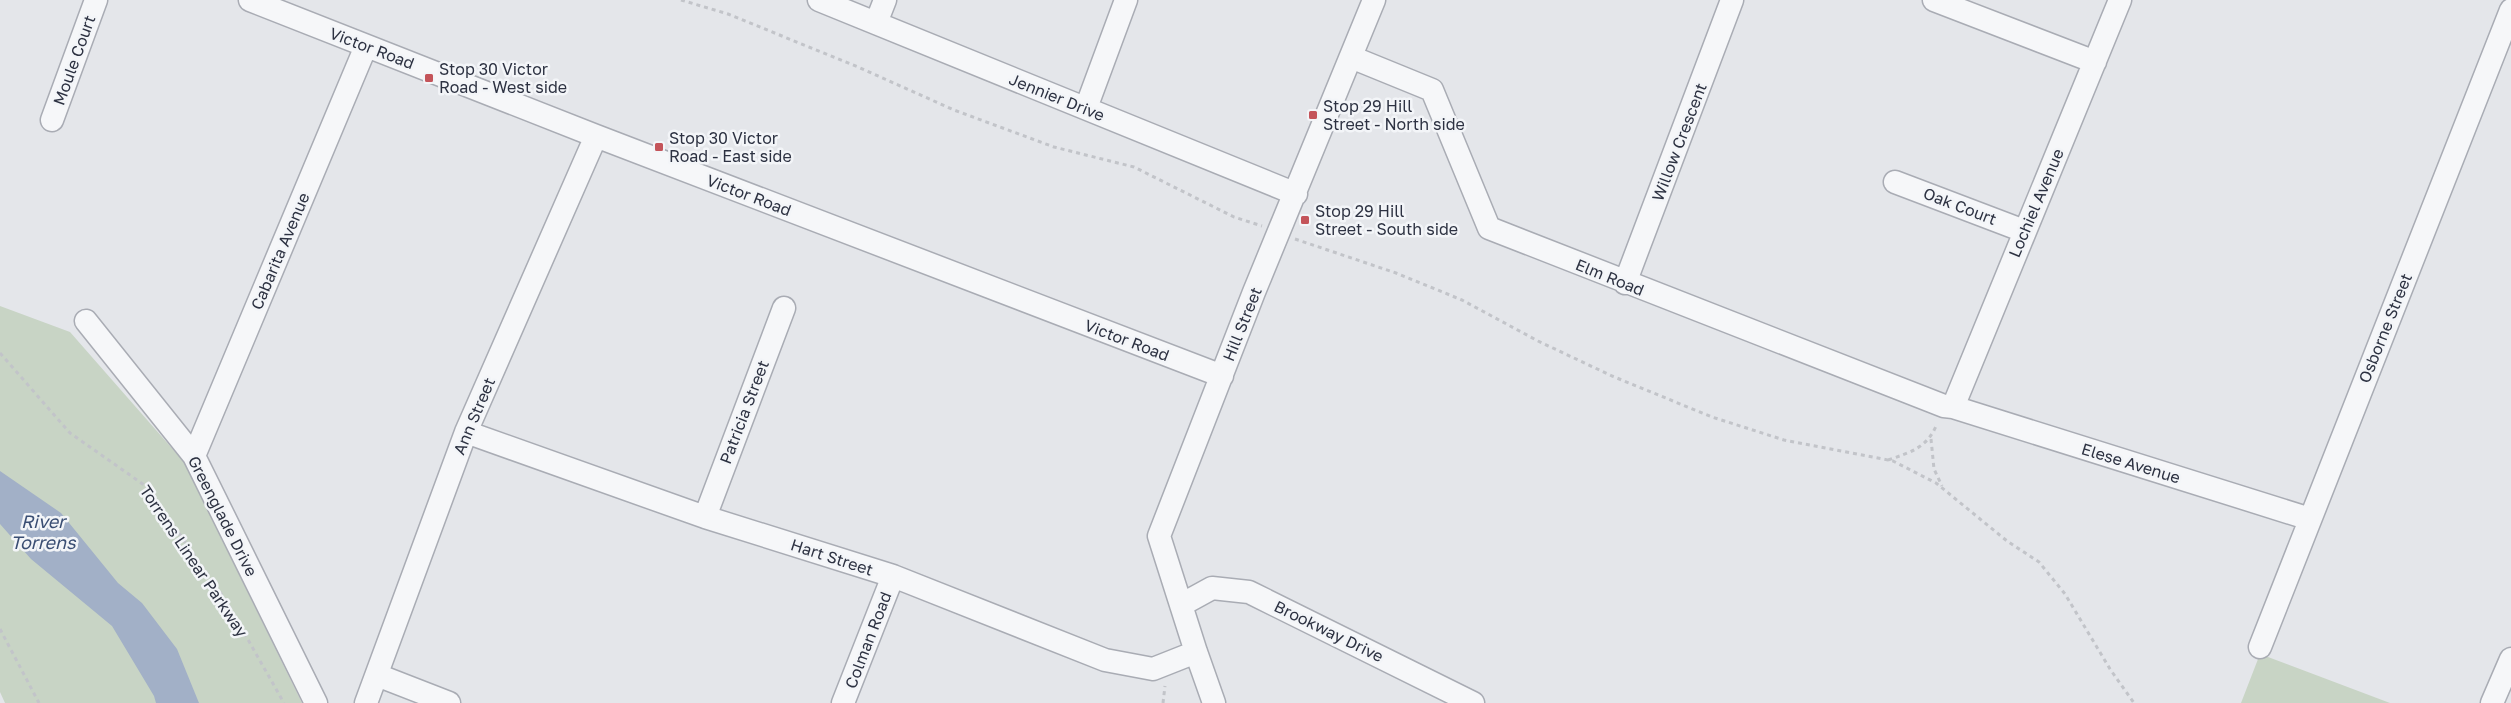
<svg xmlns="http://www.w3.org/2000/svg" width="2511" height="703" font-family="'Golos Text',sans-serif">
	<rect width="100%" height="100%" fill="#e4e6ea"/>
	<path fill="#c8d4c5" d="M0,306L70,332L184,462L302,703H5L0,692Z
		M2260,654L2390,703H2241Z"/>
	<path fill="#a2b0c7" d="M0,471L61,513L118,583L142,603L177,649L199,703H156L154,696L112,626L31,559L0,524Z"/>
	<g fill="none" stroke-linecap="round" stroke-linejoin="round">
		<g stroke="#a9acb4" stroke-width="25">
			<path id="minor" d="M250,0L596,136L1222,376
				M819,0L1296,194
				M1934,0L2095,62
				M876,23L885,0
				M1351,57L1432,90L1489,228L1944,406L1953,407L2310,519
				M1086,108L1126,0
				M52,120L96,0
				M1895,182L2024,231
				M1625,283L1732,0
				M86,321L194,456L316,703
				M1953,407L2120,0
				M466,432L705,517L893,576L1105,660L1153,669L1196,652
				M194,456L366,46
				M705,517L784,308
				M1181,605L1212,588L1249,592L1473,703
				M2260,647L2511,10
				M377,675L449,703
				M366,703L466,432L596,136
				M843,703L893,576
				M1214,703L1196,652L1159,536L1254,292L1374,0
				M2492,703L2511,659"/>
		</g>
		<path stroke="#c2c4c9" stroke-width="3" stroke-dasharray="4 4" stroke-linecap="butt" d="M681,0L728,14L858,67L954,110L1054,147L1134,167L1234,217L1262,226
			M1295,239L1396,273L1462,300L1538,341L1612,376L1712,417L1784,440L1893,461L1936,483L2007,541L2039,562L2065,594L2110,669L2134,703
			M0,353L70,433L147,487L226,601L284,703
			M1931,439L1934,469L1942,486
			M1888,460C1911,452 1927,448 1937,424
			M0,629L39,703
			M1163,703L1165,686"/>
		<use href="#minor" stroke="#f6f7f9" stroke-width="22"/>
	</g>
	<g fill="#c4545a" stroke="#f3f5f8" stroke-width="2">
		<rect x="424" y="73" width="10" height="10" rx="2.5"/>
		<rect x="1308" y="110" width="10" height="10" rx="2.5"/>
		<rect x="654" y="142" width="10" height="10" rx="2.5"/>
		<rect x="1300" y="215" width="10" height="10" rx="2.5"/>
	</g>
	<g text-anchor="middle" stroke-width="5" stroke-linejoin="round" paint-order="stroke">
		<g font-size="16" fill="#2d3242" stroke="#f3f5f8">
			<text transform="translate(372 48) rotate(21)" y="6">Victor Road</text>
			<text transform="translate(74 60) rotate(-70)" y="6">Moule Court</text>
			<text transform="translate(1057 97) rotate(22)" y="6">Jennier Drive</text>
			<text transform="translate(1679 142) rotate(-69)" y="6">Willow Crescent</text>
			<text transform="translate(749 195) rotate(21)" y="6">Victor Road</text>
			<text transform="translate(2036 203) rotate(-67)" y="6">Lochiel Avenue</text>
			<text transform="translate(1960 206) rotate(21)" y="6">Oak Court</text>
			<text transform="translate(280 251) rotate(-67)" y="6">Cabarita Avenue</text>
			<text transform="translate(1610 277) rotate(22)" y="6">Elm Road</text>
			<text transform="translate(1242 324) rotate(-68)" y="6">Hill Street</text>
			<text transform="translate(2385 328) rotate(-68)" y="6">Osborne Street</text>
			<text transform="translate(1127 340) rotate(21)" y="6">Victor Road</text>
			<text transform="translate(744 412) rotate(-69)" y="6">Patricia Street</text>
			<text transform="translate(474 416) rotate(-67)" y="6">Ann Street</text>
			<text transform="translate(2131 463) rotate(17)" y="6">Elese Avenue</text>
			<text transform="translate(223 516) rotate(63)" y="6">Greenglade Drive</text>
			<text transform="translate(832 557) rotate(18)" y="6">Hart Street</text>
			<text transform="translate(194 561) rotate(56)" y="6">Torrens Linear Parkway</text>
			<text transform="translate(1329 631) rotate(26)" y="6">Brookway Drive</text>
			<text transform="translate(868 640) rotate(-69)" y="6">Colman Road</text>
		</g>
		<g font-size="16" fill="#2d3242" stroke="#f3f5f8" text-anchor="start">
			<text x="439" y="75">Stop 30 Victor<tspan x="439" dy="18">Road - West side</tspan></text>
			<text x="1323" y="112">Stop 29 Hill<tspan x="1323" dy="18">Street - North side</tspan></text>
			<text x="669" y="144">Stop 30 Victor<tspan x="669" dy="18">Road - East side</tspan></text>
			<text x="1315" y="217">Stop 29 Hill<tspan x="1315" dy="18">Street - South side</tspan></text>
		</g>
		<g font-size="18" font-style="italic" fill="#3a4e73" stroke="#f3f5f8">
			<text x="43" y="528">River<tspan x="43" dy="21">Torrens</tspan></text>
		</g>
	</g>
</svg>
